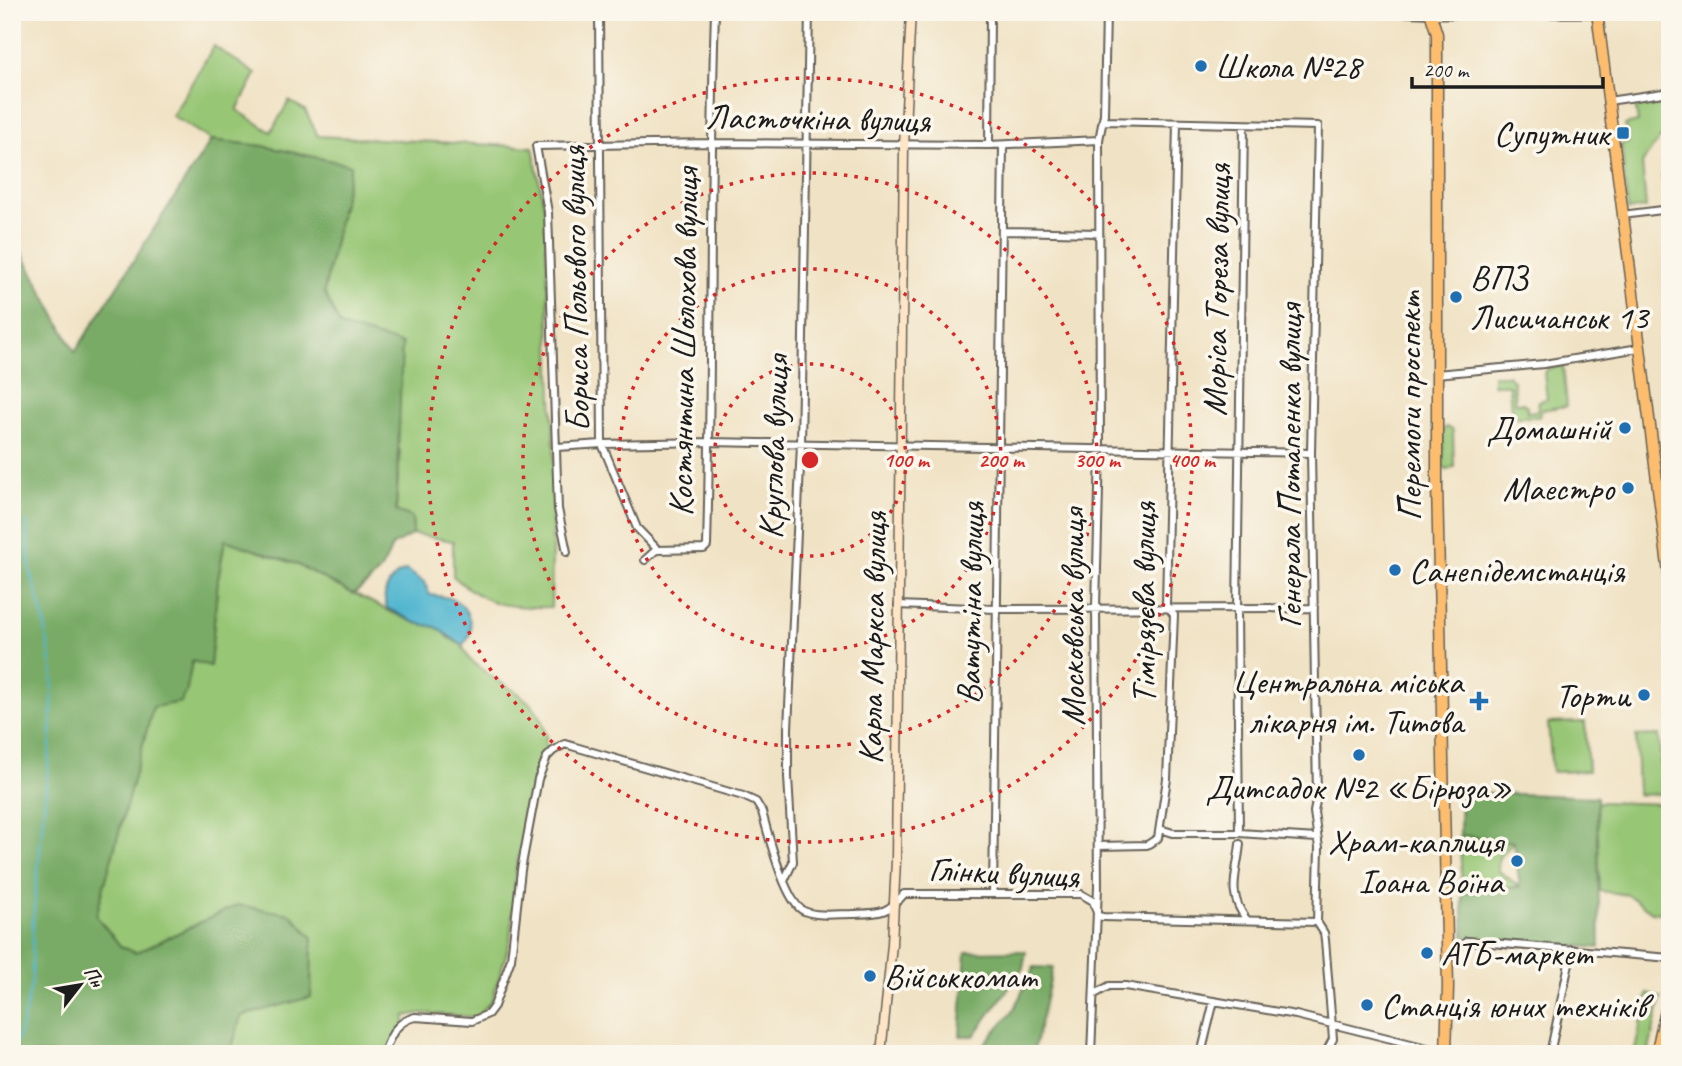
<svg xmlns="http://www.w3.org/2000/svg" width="1682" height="1066" font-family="Caveat,sans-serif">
	<rect width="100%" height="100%" fill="#fbf7ec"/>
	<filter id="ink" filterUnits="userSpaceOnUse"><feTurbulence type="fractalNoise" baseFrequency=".0143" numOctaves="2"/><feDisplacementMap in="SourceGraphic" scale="14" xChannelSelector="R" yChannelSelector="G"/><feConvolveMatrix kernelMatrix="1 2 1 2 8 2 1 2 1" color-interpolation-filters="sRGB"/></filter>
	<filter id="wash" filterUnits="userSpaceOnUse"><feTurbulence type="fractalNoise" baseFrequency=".00686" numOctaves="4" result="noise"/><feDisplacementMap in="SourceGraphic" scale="28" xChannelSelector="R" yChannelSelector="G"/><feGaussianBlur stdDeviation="1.57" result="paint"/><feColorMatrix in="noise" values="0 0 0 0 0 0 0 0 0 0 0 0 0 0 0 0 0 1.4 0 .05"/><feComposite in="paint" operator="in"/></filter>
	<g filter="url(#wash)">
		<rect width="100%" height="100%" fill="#f0e2c4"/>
		<path fill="#97c675" stroke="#5a7148" stroke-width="2" d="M214,46L256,74L237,110L271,132L289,101L305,110L318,136L533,147L545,212L554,447L551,607C508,608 485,606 453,576V541L413,534L412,517L396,512L400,451L324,292L351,165L263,146L211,140L172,116Z
			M1670,96V125L1642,163L1646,208L1628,210L1621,144L1628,143L1625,125L1638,122L1635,102Z
			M1563,366L1567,406L1541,410L1539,417H1514L1511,410L1509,385H1493V375H1508L1513,381L1515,403H1523L1527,406V412L1537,411L1539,401L1547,399L1544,373L1549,368Z
			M1446,427L1453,430L1454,467L1447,470L1443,467V430Z
			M225,540L296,564L393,613L416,623L436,627L444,632L449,638L462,645L469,659L492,677L518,693L533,706L540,716L546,735L545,751L541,757L516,869L510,942L492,1000L477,1017L422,1013L405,1016V1024L400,1031L390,1054H230L241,1016L237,905L136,953L121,947L96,916L153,707L186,693L192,661L210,665L218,579Z
			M1585,722L1588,771L1552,772L1548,723Z
			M1659,735L1662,794L1638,795L1636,736Z
			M1597,802L1670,804V914L1652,912L1628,895L1600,891Z
			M1460,835L1514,842L1499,857L1498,870L1520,887L1462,892Z
			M1647,994L1661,998L1648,1054H1634Z"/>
		<path fill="#79ab66" stroke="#4a6441" stroke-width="2" d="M211,140L263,146L351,165L324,292L340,326L402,344L396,511L412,517L413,534L392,546C383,571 375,579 353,594L296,564L225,540L218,579L210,666L192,661L186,694L183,696L181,702L153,707L96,916L121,947L136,953L237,905L291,914L312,937L311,997L241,1016L230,1054H12V234L75,352Z
			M1461,792L1597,797L1600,948L1464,938L1462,892L1520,887L1514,842L1460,835Z
			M1026,951L1023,968L974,1036H960L966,952Z
			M1034,967L1053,968L1033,1054L976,1053L1013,1011Z"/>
		<path fill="#50b5cf" stroke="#366876" stroke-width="2" d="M406,570L424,582L430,595C437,596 445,596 452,599C470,606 478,633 462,645L436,627L416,623L387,608C380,592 391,576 406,570Z"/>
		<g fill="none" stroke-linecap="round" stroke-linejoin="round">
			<path stroke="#50b5cf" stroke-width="2" d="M12,1049L20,1034L32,981L33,920L51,736L53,674L43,614L30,570L27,522"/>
		</g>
	</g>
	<g filter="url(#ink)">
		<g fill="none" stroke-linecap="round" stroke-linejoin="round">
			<g stroke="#666157" stroke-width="10">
				<path id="street" d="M599,12L602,444L637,528L658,550
					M1386,12L1432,14
					M1608,101L1670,92
					M1103,121L1318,126L1311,453L1317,796L1314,812L1319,848L1317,922L1324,933L1325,940L1333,1039L1325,1054
					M989,145L990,12
					M1670,169L1668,172L1670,190
					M1622,215L1670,209
					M1003,231L1098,233
					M1436,374L1544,364L1639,348
					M557,447L602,444L710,442L1311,453
					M567,552L558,509L548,212L536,146L711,143L989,145L1099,140
					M645,560L656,550L704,549L707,546C712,368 709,190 715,12
					M898,605L996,609L1314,608
					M1160,829L1173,833H1239L1317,838
					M1239,833L1237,609L1244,125
					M1240,844C1237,875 1226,893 1247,920
					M1098,846L1147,845L1158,838L1167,779L1174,615L1166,605L1177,123
					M784,881L793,862L788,777V729L801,444L809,12
					M993,894L1003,145
					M1467,941L1670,958
					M1095,994L1109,986H1125L1296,1015L1447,1053
					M383,1054C391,1036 395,1022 415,1017L472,1021L488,1014L494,1006L511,959L521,870L538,779L547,757L553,751L565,744L743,796L756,802L762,812C768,833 785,903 804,911C818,917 837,914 852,914C878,913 887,915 904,894H1081L1093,901L1098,916L1103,917L1317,922
					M1091,1054L1098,887L1096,607L1100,450L1099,140L1104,114L1106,12
					M1201,1054L1214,1001
					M1550,1054L1572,949"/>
			</g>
			<g stroke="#666157" stroke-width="11">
				<path id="secondary" d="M1432,14L1598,13
					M881,1054L892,944L896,860L904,146L911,12"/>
			</g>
			<g stroke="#666157" stroke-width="13">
				<path id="primary" d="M1430,12L1437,34V483L1448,987L1446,1054
					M1597,12L1670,582
					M1656,1054L1670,993"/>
			</g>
			<use href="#street" stroke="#fff" stroke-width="6"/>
			<use href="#secondary" stroke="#fee5c5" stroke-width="8"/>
			<use href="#primary" stroke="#fcbd6e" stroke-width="10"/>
		</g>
	</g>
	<g fill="none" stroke="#d62828" stroke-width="3.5" stroke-dasharray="3.5 7">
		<circle cx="810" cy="460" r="96"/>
		<circle cx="810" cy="460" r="191"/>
		<circle cx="810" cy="460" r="287"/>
		<circle cx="810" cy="460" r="382"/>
	</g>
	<g fill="#1f6fb2" stroke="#fbf7ec" stroke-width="2.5">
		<circle cx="1201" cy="66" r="7"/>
		<rect x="1616" y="126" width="14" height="14" rx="3.5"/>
		<circle cx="1456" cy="297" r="7"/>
		<circle cx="1625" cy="428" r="7"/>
		<circle cx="1628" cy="488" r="7"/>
		<circle cx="1395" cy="570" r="7"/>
		<circle cx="1644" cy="695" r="7"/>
		<path d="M1475.5 690.5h7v7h7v7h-7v7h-7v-7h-7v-7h7z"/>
		<circle cx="1359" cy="755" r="7"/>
		<circle cx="1517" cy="861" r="7"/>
		<circle cx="1427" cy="953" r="7"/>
		<circle cx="870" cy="976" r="7"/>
		<circle cx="1367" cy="1005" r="7"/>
	</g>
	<g text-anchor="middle" stroke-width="7" stroke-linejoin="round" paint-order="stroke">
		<g font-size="35" fill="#1c1c1c" stroke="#fbf7ec" text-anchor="start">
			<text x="1215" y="78">Школа №28</text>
			<text x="1609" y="145" text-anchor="end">Супутник</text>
			<text x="1470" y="289">ВПЗ<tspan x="1470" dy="40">Лисичанськ 13</tspan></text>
			<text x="1611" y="440" text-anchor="end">Домашній</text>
			<text x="1614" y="500" text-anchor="end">Маестро</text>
			<text x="1409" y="582">Санепідемстанція</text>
			<text x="1463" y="693" text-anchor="end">Центральна міська<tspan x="1463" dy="40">лікарня ім. Титова</tspan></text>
			<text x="1630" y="707" text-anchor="end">Торти</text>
			<text x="1359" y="799" text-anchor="middle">Дитсадок №2 «Бірюза»</text>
			<text x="1503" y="853" text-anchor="end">Храм-каплиця<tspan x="1503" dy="40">Іоана Воїна</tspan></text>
			<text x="1441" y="965">АТБ-маркет</text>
			<text x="884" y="988">Військкомат</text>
			<text x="1381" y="1017">Станція юних техніків</text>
		</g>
		<g font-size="35" fill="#1c1c1c" stroke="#fbf7ec">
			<text transform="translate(818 118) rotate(1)" y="12">Ласточкіна вулиця</text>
			<text transform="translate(575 289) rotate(-91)" y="12">Бориса Польового вулиця</text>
			<text transform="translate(1216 290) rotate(-89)" y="12">Моріса Тореза вулиця</text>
			<text transform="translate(683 342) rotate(-89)" y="12">Костянтина Шолохова вулиця</text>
			<text transform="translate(1409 406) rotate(-90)" y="12">Перемоги проспект</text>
			<text transform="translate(773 447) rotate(-88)" y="12">Круглова вулиця</text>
			<text transform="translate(1289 466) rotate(-90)" y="12">Генерала Потапенка вулиця</text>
			<text transform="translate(970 603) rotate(-89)" y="12">Ватутіна вулиця</text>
			<text transform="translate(1143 603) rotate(-90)" y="12">Тімірязєва вулиця</text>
			<text transform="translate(1072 617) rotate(-90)" y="12">Московська вулиця</text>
			<text transform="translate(872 638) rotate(-89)" y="12">Карла Маркса вулиця</text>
			<text transform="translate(1004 872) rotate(3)" y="12">Глінки вулиця</text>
		</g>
	</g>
	<circle cx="810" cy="460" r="10" fill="#d62828" stroke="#fbf7ec" stroke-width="3.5"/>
	<g font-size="21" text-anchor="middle" font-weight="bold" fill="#d62828" stroke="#fbf7ec" stroke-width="7" stroke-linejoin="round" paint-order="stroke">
		<text x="906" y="467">100 m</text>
		<text x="1001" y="467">200 m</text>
		<text x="1097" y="467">300 m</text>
		<text x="1192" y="467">400 m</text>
	</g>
	<rect width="1682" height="1066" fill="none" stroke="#fbf7ec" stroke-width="42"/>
	<g transform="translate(80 985) rotate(59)" stroke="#fbf7ec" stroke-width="5" paint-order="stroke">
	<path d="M0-5L12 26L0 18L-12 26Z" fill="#1c1c1c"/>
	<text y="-10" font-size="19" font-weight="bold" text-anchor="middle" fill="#1c1c1c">Пн</text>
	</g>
	<path d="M1412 77v10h191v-10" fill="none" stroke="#1c1c1c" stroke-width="3.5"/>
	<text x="1423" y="77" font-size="21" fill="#1c1c1c" stroke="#fbf7ec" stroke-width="5" paint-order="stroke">200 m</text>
</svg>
